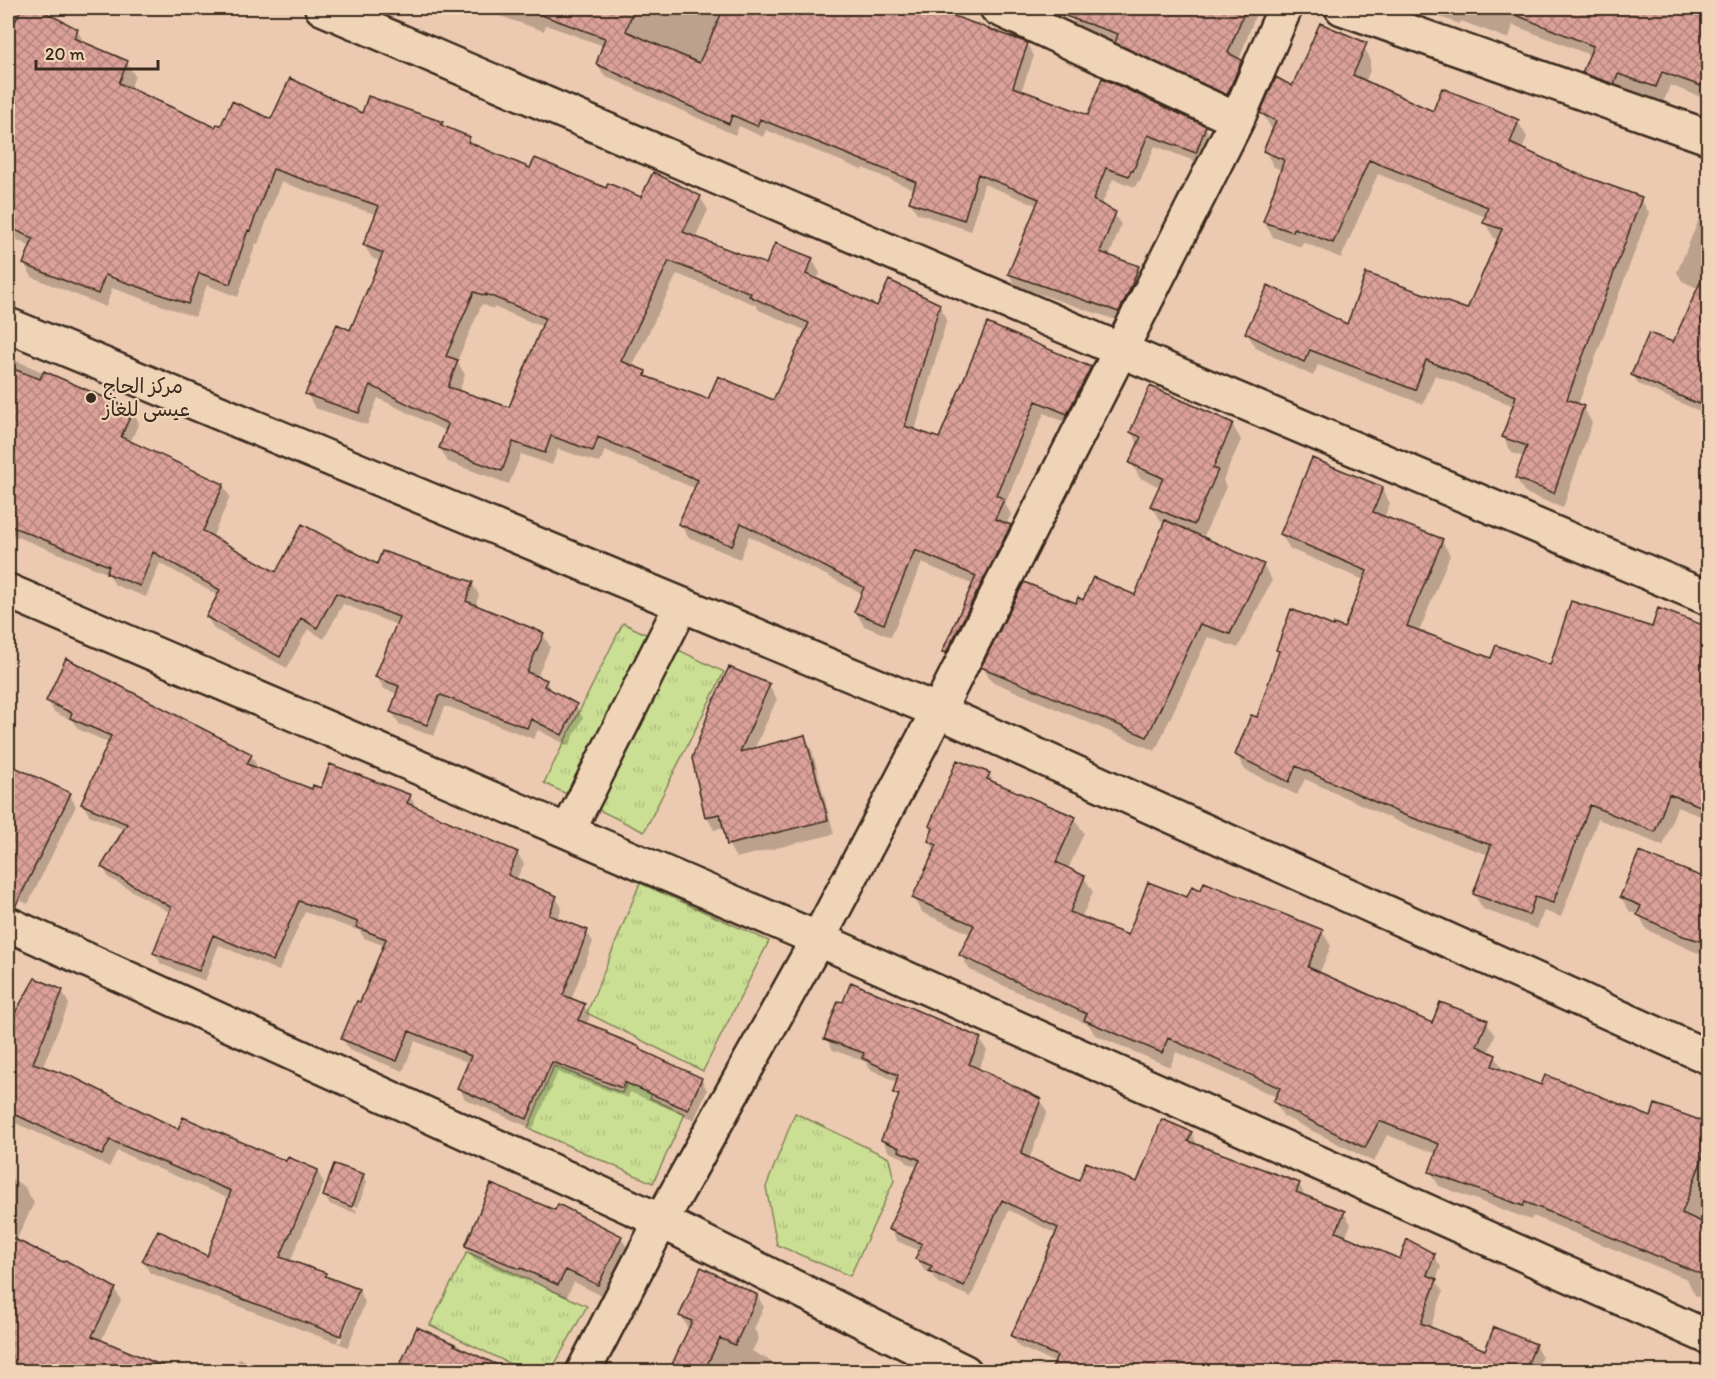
<svg xmlns="http://www.w3.org/2000/svg" width="1716" height="1379" font-family="Itim,'Playpen Sans Arabic',sans-serif">
	<defs>
		<pattern id="grass-tufts" width="24" height="20" patternUnits="userSpaceOnUse" patternTransform="scale(1.5)"><rect width="24" height="20" fill="#cbdf94"/><path d="M3 7l-1-3M5 7V3M7 7l1-3M15 17l-1-3M17 17v-4M19 17l1-3" fill="none" stroke="#afc07f"/></pattern>
		<pattern id="building-cross-hatch" width="8" height="8" patternUnits="userSpaceOnUse" patternTransform="scale(1.5)"><rect width="8" height="8" fill="#dba199"/><path d="M0 0l8 8M0 8l8-8" fill="none" stroke="#b3837c"/></pattern>
	</defs>
	<rect width="100%" height="100%" fill="#eccab1"/>
	<filter id="ink" filterUnits="userSpaceOnUse"><feTurbulence type="fractalNoise" baseFrequency=".0167" numOctaves="2"/><feDisplacementMap in="SourceGraphic" scale="12" xChannelSelector="R" yChannelSelector="G"/><feConvolveMatrix kernelMatrix="1 2 1 2 8 2 1 2 1" color-interpolation-filters="sRGB"/></filter>
	<g filter="url(#ink)">
		<path fill="url(#grass-tufts)" stroke="#838459" stroke-width="1.5" d="M623,623L724,672L644,832L544,783Z
			M640,883L769,941L703,1071L587,1013Z
			M554,1066L622,1093L628,1080L653,1091L650,1098L685,1114L653,1183L528,1128Z
			M795,1113L889,1158L894,1181L850,1276L777,1245L766,1187Z
			M467,1252L587,1306L551,1371H525L430,1325Z"/>
		<path fill="#0003" fill-rule="evenodd" d="M8,8H34L77,30L85,44L127,63L135,76L130,89L216,129L271,121L363,115L442,123L445,129L469,138L473,146L531,170L642,199L700,197L708,210L695,238L767,266L812,259L820,273L816,281L878,308L939,305L947,319L915,431L940,440L1090,368L1098,382L1075,427L1044,413L1005,504L1011,514L1006,525L1010,527L1018,540L952,665L944,652L974,585L922,563L891,637L864,626L856,612L863,594L749,536L740,559L688,537L680,524L696,489L605,450L600,463L558,449L552,465L521,454L509,484L448,462L440,448L447,432L378,398L367,425L315,408L307,394L351,332L381,262L372,258L364,245L377,215L281,182L258,244L256,243L238,297L207,285L195,317L112,288L106,307L32,277L24,263L31,247L8,235V63L10,57L8,56ZM677,274L756,305L759,310L807,331L774,402L709,401L649,379L645,373L632,367ZM482,304L493,309L494,307L543,327L510,409L459,392L465,375L457,361Z
			M361,8H389L384,18Z
			M485,8H910L1027,44L1034,56L1021,92L1088,117L1205,127L1212,139L1202,164L1155,146L1140,182L1138,181L1135,187L1113,179L1101,206L1114,213L1121,225L1109,257L1138,267L1144,278L1125,323L1016,286L1009,274L1038,206L984,184L971,231L917,213L910,202L915,190L863,168L862,170L766,130L763,137L739,126L735,135L604,75L597,64L604,46L546,25L544,31L488,12Z
			M1074,8H1258L1239,60L1250,76L1236,109L1125,57L1119,45L1079,32L1071,17Z
			M1413,8H1708V100L1670,85L1664,101L1626,88L1623,98L1592,87L1584,73L1590,55L1513,25L1509,39L1461,21L1460,24Z
			M1361,42L1370,58V71L1365,82L1434,113L1518,122L1527,137L1522,150L1577,175L1640,198L1649,213L1578,405L1583,407L1592,423L1563,508L1525,493L1516,478L1524,457L1512,453L1503,437L1514,406L1435,375L1423,404L1318,365L1313,376L1256,348L1247,333L1348,326L1468,311L1499,240L1494,238L1485,223L1486,217L1378,174L1341,258L1303,242L1301,247L1273,237L1264,222L1282,170L1274,167L1265,151L1274,130L1271,128L1262,113L1293,88Z
			M1700,217L1708,221V293L1682,281L1677,272Z
			M8,357L132,411L139,423L130,443L223,485L230,497L212,538L277,574L378,566L472,583L479,595L475,606L543,634L550,647L537,678L546,682L552,692L576,705L583,718L569,746L538,730L534,739L449,707H445L434,736L399,724L392,712L398,694L384,689L377,677L397,625L343,604L324,639L308,629L287,668L214,629L207,617L219,596L160,563L146,597L115,585L109,574L8,533Z
			M1707,364H1708V417L1697,410L1638,384L1633,374Z
			M1232,424L1241,440L1223,480L1226,487L1203,538L1263,565L1272,580L1238,648L1208,637L1155,751L991,681L983,667L1076,605L1084,602L1136,597L1165,523L1161,521L1152,506L1160,487L1140,478L1131,462L1139,445L1131,432Z
			M1381,488L1390,503L1384,518L1442,541L1450,555L1419,632L1492,660L1551,667L1653,629L1659,610L1708,628V680L1695,718L1708,724V819L1677,807L1663,846L1598,819L1561,917L1544,911L1537,929L1483,909L1474,894L1489,855L1414,829L1305,779L1297,795L1245,770L1237,755L1258,719L1279,653L1277,650L1334,628L1345,630L1364,580L1290,549L1281,534Z
			M769,686L777,699L754,750L805,737L812,750L834,834L736,858L728,844L724,827L714,830L706,816Z
			M48,701L251,755L257,766L256,769L313,791L410,796L416,807L517,853L524,864L516,880L556,897L562,908L557,920L587,932L593,942L571,1000L584,1005L590,1016L586,1025L606,1032L607,1035L639,1048L641,1052L701,1079L707,1090L694,1120L630,1092L628,1098L558,1072L533,1129L465,1099L459,1088L469,1063L415,1041L403,1071L349,1050L343,1039L361,1004L385,946L364,938L360,931L305,912L279,971L219,945L205,981L161,964L155,953L171,913L109,878L103,867L125,830L89,815L83,804L109,743L78,729L73,721L54,712Z
			M8,765L69,794L76,806L28,904L8,895Z
			M989,774L994,783L1075,819L1084,833L1068,869L1084,877L1093,892L1081,918L1129,937L1188,899L1322,931L1331,946L1319,974L1433,1025L1486,1021L1495,1036L1488,1053L1495,1056L1504,1071L1542,1087L1652,1119L1656,1106L1708,1125V1301L1695,1295L1687,1279L1533,1216L1531,1220L1439,1186L1431,1172L1437,1154L1387,1135L1374,1162L1283,1116L1275,1102L1277,1097L1176,1052L1170,1067L1095,1035L1089,1025L970,970L961,955L971,934L923,913L914,898L935,851L930,841L934,831L930,826Z
			M1686,888L1708,895V956L1693,951L1647,930L1639,915L1630,912L1621,897Z
			M36,980L62,991L69,1004L42,1068L179,1131L317,1171L324,1183L290,1262L325,1274L328,1278L358,1290L365,1302L348,1347L150,1273L143,1261L207,1258L230,1199L117,1151L109,1167L77,1150L8,1120V1028ZM355,1296H358L340,1343L337,1342Z
			M826,1038L980,1039L987,1051L978,1070L1040,1100L1047,1112L1029,1160L1080,1182L1138,1184L1191,1133L1198,1145L1299,1184L1305,1196L1344,1213L1351,1224L1345,1238L1401,1261L1434,1256L1441,1267L1436,1280L1443,1292L1430,1328L1486,1352L1535,1345L1542,1357L1536,1372H1052L1056,1363L1019,1347L1012,1336L1056,1234L1009,1210L971,1297L938,1283L932,1274L924,1270L917,1259L920,1251L897,1241L890,1229L918,1167L907,1163L904,1158L889,1152L882,1140L899,1100L894,1092L897,1082L870,1069L866,1062L833,1050Z
			M363,1175L367,1182L358,1207L328,1197V1200L357,1210L356,1213L329,1204L325,1196Z
			M8,1177L24,1186L34,1203L13,1247L8,1245Z
			M621,1237L629,1251L606,1298L574,1282L566,1298L529,1280L528,1282L474,1260L466,1246Z
			M21,1244L115,1289L121,1300L101,1341L151,1372H8V1277Z
			M757,1296L764,1307L754,1329L759,1338L752,1351L791,1372H670L690,1328L687,1327L681,1315Z
			M418,1329L508,1372H398Z
			M240,1358L264,1372H232Z"/>
		<path fill="url(#building-cross-hatch)" stroke="#3b2a1e" stroke-width="1.5" fill-rule="evenodd" d="M22,8H37L78,29L74,38L128,61L119,83L215,127L217,124L221,125L232,101L271,119L290,78L362,113L368,96L443,122L441,125L470,137L468,142L530,168L535,158L606,188L608,183L641,197L653,172L701,196L683,232L766,264L775,243L813,258L806,274L877,306L889,280L940,304L905,426L939,438L987,323L1091,367L1067,414L1036,401L996,495L1004,499L995,519L1011,525L946,653L942,652L976,576L915,550L884,624L854,612L864,587L741,523L732,546L678,524L698,480L598,437L593,451L551,436L545,453L513,442L502,471L439,448L448,424L370,385L359,413L305,394L337,324L350,330L383,253L363,245L379,206L273,169L250,231L248,230L230,284L199,273L188,304L105,275L98,294L23,264L33,239L8,226V35ZM669,261L751,293L749,296L809,323L773,400L718,376L708,399L645,376L646,371L621,361ZM474,292L486,296V294L545,318L509,407L448,387L458,360L446,356Z
			M534,8H634L626,31L699,63L724,8H953L951,15L1028,43L1013,87L1088,115L1102,78L1206,126L1196,153L1148,135L1133,171L1131,170L1129,176L1106,168L1093,200L1116,212L1100,252L1139,266L1130,289L1119,312L1008,274L1039,199L978,174L964,220L909,202L916,182L760,119L757,126L732,115L729,124L596,64L605,38L533,12Z
			M1057,8H1246L1228,53L1242,60L1227,95L1115,43L1118,34L1056,13Z
			M1502,8H1708V66L1701,86L1662,72L1656,87L1618,74L1614,84L1582,73L1593,46L1501,9Z
			M1320,23L1367,43L1353,75L1433,111L1442,88L1492,108L1519,120L1510,143L1578,174L1642,197L1567,399L1584,406L1554,493L1515,478L1527,446L1502,437L1516,396L1426,360L1415,390L1310,350L1304,362L1245,333L1268,285L1347,324L1366,273L1467,309L1502,229L1483,223L1488,207L1369,160L1333,243L1294,228L1293,232L1263,222L1284,160L1263,151L1276,121L1260,113L1276,77L1292,86Z
			M1708,265V408L1631,375L1649,333L1673,342Z
			M8,367L40,379L44,371L133,410L121,437L224,484L203,531L276,572L302,524L377,564L382,551L473,582L466,601L544,633L527,672L547,680L544,686L577,704L562,735L531,719L527,728L441,695L439,696L427,725L390,712L399,686L375,677L399,617L336,593L317,628L301,618L280,657L206,617L220,590L153,552L140,586L106,573L109,566L8,525Z
			M1150,386L1233,423L1213,468L1218,470L1194,525L1150,506L1163,478L1129,463L1141,437L1130,432Z
			M1312,458L1383,487L1373,512L1443,539L1407,626L1491,658L1496,645L1550,665L1571,601L1652,627L1658,608L1708,627V809L1669,794L1655,832L1590,805L1553,903L1535,897L1529,915L1473,894L1491,845L1404,815L1296,766L1289,782L1235,755L1251,715L1257,717L1279,651L1276,650L1291,609L1333,626L1334,624L1344,628L1367,571L1280,534Z
			M1165,520L1264,564L1230,634L1200,624L1147,737L981,667L1024,582L1076,603L1078,597L1083,600L1093,577L1135,595Z
			M66,658L252,754L247,764L312,789L313,785L321,788L330,764L411,795L407,803L518,852L508,875L557,896L549,915L588,930L563,995L585,1004L578,1020L607,1031L606,1033L640,1047L639,1049L702,1078L688,1110L624,1082L622,1088L552,1062L527,1119L457,1088L471,1056L409,1031L397,1061L341,1039L357,1001L360,1002L386,939L356,927L358,922L299,901L273,961L213,935L199,971L153,953L171,907L101,867L127,824L81,804L111,736L70,718L72,713L46,701Z
			M729,667L770,684L740,752L805,735L828,820L727,845L720,814L705,817L692,758L711,706Z
			M957,760L990,773L987,779L1076,817L1056,862L1085,876L1070,912L1128,935L1148,882L1187,897L1192,886L1201,890L1204,882L1323,930L1308,967L1432,1023L1440,1002L1488,1020L1477,1046L1496,1055L1492,1066L1541,1085L1545,1075L1569,1084V1083L1651,1117L1655,1104L1708,1123V1143L1682,1213L1708,1225V1277L1525,1202L1523,1206L1429,1172L1439,1144L1379,1121L1365,1148L1273,1102L1280,1088L1168,1038L1162,1053L1084,1020L1087,1014L959,955L974,925L912,898L937,845L928,841L933,828L929,826Z
			M8,764L71,793L15,907L8,905Z
			M1639,852L1708,879V943L1683,936L1637,915L1641,906L1620,897Z
			M35,978L63,990L33,1063L73,1077L178,1129L183,1117L286,1161L288,1157L318,1170L280,1257L326,1273L325,1276L359,1289L341,1336L142,1261L158,1230L207,1256L231,1191L110,1140L102,1155L12,1113L8,1122V1025Z
			M851,982L981,1038L969,1064L1041,1099L1021,1154L1079,1180L1086,1162L1137,1182L1162,1119L1192,1132L1188,1141L1300,1183L1296,1192L1345,1211L1336,1232L1400,1259L1407,1239L1435,1254L1427,1275L1437,1279L1421,1323L1485,1350L1494,1327L1536,1344L1526,1368L1535,1371H1051L1057,1356L1011,1336L1058,1228L1002,1200L964,1286L929,1271L932,1266L915,1259L922,1244L888,1229L920,1160L899,1151L900,1148L881,1140L899,1095L893,1093L898,1075L862,1058L864,1053L824,1039L838,1001L843,1002Z
			M334,1164L364,1174L352,1207L323,1196Z
			M491,1184L555,1210L558,1204L622,1236L598,1285L566,1270L558,1285L521,1268L520,1269L465,1246Z
			M8,1236L63,1262L65,1260L116,1288L92,1336L175,1371H8Z
			M701,1267L758,1295L735,1345L720,1338L704,1371H669L692,1321L679,1316Z
			M417,1327L455,1344L454,1345L511,1371H397Z"/>
		<g fill="none" stroke-linecap="round" stroke-linejoin="round">
			<g stroke="#3b2a1e" stroke-width="38">
				<path id="minor" d="M322,8L1120,350L1708,598
					M997,8L1237,120
					M1342,8L1708,137
					M8,591L818,939L1708,1337
					M568,831L681,606
					M8,924L661,1221L965,1372
					M583,1372L661,1221L818,939L938,711L1237,120L1285,8"/>
			</g>
			<g stroke="#3b2a1e" stroke-width="38">
				<path id="tertiary" d="M8,325L938,711L1708,1057"/>
			</g>
			<use href="#minor" stroke="#f0d4b7" stroke-width="33"/>
			<use href="#tertiary" stroke="#f0d4b7" stroke-width="33"/>
		</g>
	</g>
	<circle fill="#3b2a1e" stroke="#f0d4b7" stroke-width="2" cx="91" cy="398" r="6"/>
	<g text-anchor="middle" stroke-width="4.5" stroke-linejoin="round" paint-order="stroke">
		<g font-size="20" fill="#3b2a1e" stroke="#f0d4b7" text-anchor="start">
			<text x="103" y="393">مركز الحاج<tspan x="103" dy="23">عيسى للغاز</tspan></text>
		</g>
	</g>
	<rect width="1716" height="1379" fill="none" stroke="#f0d4b7" stroke-width="30"/>
	<rect x="15" y="15" width="1686" height="1349" fill="none" stroke="#3b2a1e" stroke-width="2" filter="url(#ink)"/>
	<path d="M36 60v9h122v-9" fill="none" stroke="#3b2a1e" stroke-width="3"/>
	<text x="45" y="60" font-size="18" fill="#3b2a1e" stroke="#f0d4b7" stroke-width="4.5" paint-order="stroke">20 m</text>
</svg>
